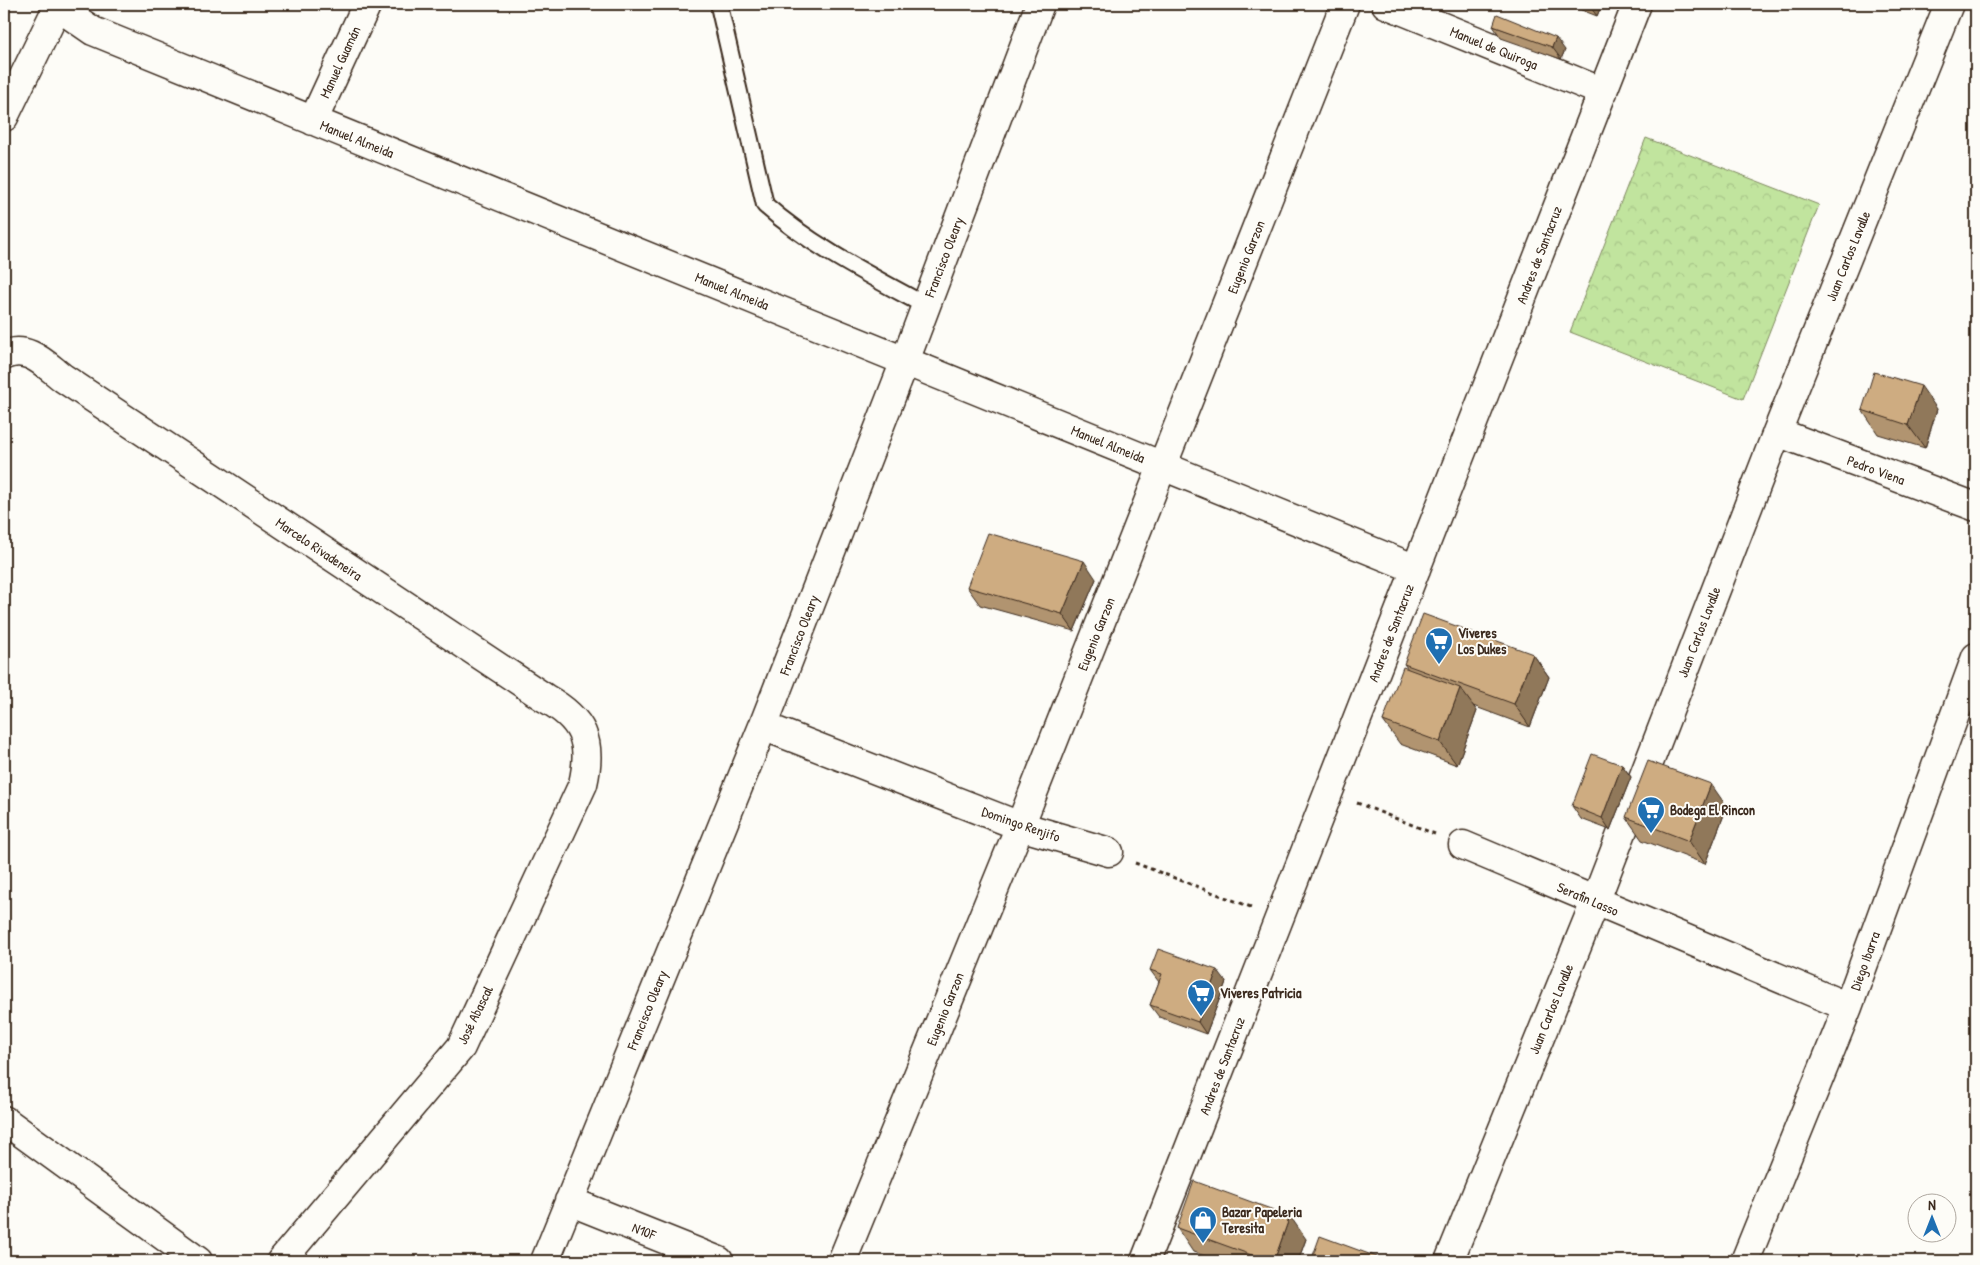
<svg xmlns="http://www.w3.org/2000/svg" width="1980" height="1265" font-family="'Patrick Hand',sans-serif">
	<defs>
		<pattern id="park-crowns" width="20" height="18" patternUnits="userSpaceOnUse" patternTransform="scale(1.25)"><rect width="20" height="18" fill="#c1e49e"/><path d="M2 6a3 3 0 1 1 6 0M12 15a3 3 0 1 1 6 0" fill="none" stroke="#a7c488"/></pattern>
	</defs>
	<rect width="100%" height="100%" fill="#fdfcf7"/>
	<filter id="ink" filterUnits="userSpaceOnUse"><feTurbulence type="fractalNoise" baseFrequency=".02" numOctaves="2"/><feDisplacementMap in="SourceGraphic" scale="10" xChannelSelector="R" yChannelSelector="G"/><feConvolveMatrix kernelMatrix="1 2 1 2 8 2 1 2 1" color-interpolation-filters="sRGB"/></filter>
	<g filter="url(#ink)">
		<path fill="url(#park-crowns)" stroke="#7e875e" d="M1646,138L1819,205L1743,399L1570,332Z"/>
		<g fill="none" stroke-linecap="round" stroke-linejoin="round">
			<g stroke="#3b2a1e" stroke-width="20">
				<path id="lane" d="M720,10L765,205C811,246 871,276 926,306"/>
			</g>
			<g stroke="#3b2a1e" stroke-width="31">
				<path id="street" d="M54,4L93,31L1416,569
					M1386,4L1603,92
					M4,117L59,4
					M313,121L367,4
					M4,356C26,343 46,365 63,378L545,698C583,719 593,741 583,784L461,1047L281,1261
					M1777,432L1976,507
					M763,726L1020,826L1109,852
					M1463,845L1848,1007
					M4,1120L198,1261
					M569,1201L719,1261
					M545,1261L763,726L905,361L1040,4
					M842,1261L1020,826L1345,4
					M1145,1261L1637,4
					M1449,1261L1595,902L1777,432L1949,4
					M1745,1261L1848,1007L1976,657"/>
			</g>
			<path stroke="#3b2a1e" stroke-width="3" stroke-dasharray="4 4" stroke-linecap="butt" d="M1357,803L1435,834
				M1135,863L1251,907"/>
			<use href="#lane" stroke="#fdfcf7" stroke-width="16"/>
			<use href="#street" stroke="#fdfcf7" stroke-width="28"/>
		</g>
		<path fill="#b1946f" stroke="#3b2a1e" d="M1566,4H1602L1597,16Z
			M1493,26L1565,50L1561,59L1501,38Z
			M1937,409L1925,448L1878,434L1862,410Z
			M1096,579L1074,631L980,605L967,587Z
			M1533,654L1549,677L1530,727L1473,706L1477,711L1457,765L1400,744L1383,721L1408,669L1404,664Z
			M1622,765L1631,777L1610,830L1581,819L1572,806Z
			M1727,807L1705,864L1642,840L1626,817Z
			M1150,970L1226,982L1206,1034L1159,1017L1150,1005L1159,982Z
			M1177,1228L1306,1239L1298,1261H1220L1193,1252Z"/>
		<path fill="#90785a" stroke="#3b2a1e" d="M1588,4H1602L1597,16Z
			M1556,38L1565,50L1561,59L1552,47Z
			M1921,386L1937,409L1925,448L1908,425Z
			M1084,561L1096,579L1074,631L1062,614Z
			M1533,654L1549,677L1530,727L1514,704Z
			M1460,688L1477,711L1457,765L1440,742Z
			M1622,765L1631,777L1610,830L1602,818Z
			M1711,784L1727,807L1705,864L1689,841Z
			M1217,970L1226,982L1206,1034L1198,1022Z
			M1290,1216L1306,1239L1298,1261H1274Z"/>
		<path fill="#ceac81" stroke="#3b2a1e" d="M1497,14L1556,38L1552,47L1493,26Z
			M1874,372L1921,386L1908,425L1862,410Z
			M988,533L1084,561L1062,614L967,587Z
			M1423,614L1533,654L1514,704L1404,664Z
			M1403,667L1460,688L1440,742L1383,721Z
			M1592,754L1622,765L1602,818L1572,806Z
			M1648,761L1711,784L1689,841L1626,817Z
			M1158,949L1217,970L1198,1022L1150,1005L1162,974L1150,970Z
			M1194,1181L1290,1216L1274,1261H1268L1177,1228Z
			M1320,1236L1388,1261H1311Z"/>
	</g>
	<defs>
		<g id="supermarket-pin" transform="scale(1.4375)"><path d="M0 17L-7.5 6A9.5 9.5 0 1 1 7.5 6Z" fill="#1f6fb2" stroke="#fdfcf7"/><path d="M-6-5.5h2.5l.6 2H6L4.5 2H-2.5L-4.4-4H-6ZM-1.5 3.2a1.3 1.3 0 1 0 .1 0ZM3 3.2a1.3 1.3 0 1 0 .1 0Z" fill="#fff"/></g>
		<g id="shop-pin" transform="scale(1.4375)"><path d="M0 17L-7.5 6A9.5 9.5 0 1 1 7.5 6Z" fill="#1f6fb2" stroke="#fdfcf7"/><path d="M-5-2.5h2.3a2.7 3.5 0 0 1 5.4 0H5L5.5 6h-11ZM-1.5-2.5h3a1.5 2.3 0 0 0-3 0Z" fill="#fff"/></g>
	</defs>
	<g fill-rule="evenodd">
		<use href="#supermarket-pin" x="1439" y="641"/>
		<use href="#supermarket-pin" x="1651" y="810"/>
		<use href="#supermarket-pin" x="1201" y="993"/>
		<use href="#shop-pin" x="1203" y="1220"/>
	</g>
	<g text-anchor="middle" stroke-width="4" stroke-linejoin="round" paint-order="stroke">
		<g font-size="14" fill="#3b2a1e" stroke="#fdfcf7">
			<text transform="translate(1494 48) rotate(22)" y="5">Manuel de Quiroga</text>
			<text transform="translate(340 62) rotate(-65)" y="5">Manuel Guamán</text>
			<text transform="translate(357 139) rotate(22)" y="5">Manuel Almeida</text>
			<text transform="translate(1539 255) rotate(-69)" y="5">Andres de Santacruz</text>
			<text transform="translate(1848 256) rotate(-68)" y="5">Juan Carlos Lavalle</text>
			<text transform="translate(944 257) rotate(-69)" y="5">Francisco Oleary</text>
			<text transform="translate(1246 257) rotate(-68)" y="5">Eugenio Garzon</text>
			<text transform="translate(732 291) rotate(22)" y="5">Manuel Almeida</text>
			<text transform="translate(1108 444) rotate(22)" y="5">Manuel Almeida</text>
			<text transform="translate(1876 470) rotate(20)" y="5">Pedro Viena</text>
			<text transform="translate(319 549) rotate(34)" y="5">Marcelo Rivadeneira</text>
			<text transform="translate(1699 632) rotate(-69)" y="5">Juan Carlos Lavalle</text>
			<text transform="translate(1391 633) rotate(-69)" y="5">Andres de Santacruz</text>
			<text transform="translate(1096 634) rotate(-68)" y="5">Eugenio Garzon</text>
			<text transform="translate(799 635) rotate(-69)" y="5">Francisco Oleary</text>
			<text transform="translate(1021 824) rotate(19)" y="5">Domingo Renjifo</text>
			<text transform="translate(1588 899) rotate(23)" y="5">Serafin Lasso</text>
			<text transform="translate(1865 961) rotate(-70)" y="5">Diego Ibarra</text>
			<text transform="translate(945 1009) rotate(-68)" y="5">Eugenio Garzon</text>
			<text transform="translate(1551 1009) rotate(-68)" y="5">Juan Carlos Lavalle</text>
			<text transform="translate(647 1010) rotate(-68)" y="5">Francisco Oleary</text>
			<text transform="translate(475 1015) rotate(-64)" y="5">José Abascal</text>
			<text transform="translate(1222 1066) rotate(-69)" y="5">Andres de Santacruz</text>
			<text transform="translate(644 1231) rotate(22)" y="5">N10F</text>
		</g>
		<g font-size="14" font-weight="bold" fill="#3b2a1e" stroke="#fdfcf7" text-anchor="start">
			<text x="1458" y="638">Viveres<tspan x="1458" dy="16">Los Dukes</tspan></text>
			<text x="1670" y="815">Bodega El Rincon</text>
			<text x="1220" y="998">Viveres Patricia</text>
			<text x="1222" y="1217">Bazar Papeleria<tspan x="1222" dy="16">Teresita</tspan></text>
		</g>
	</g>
	<rect width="1980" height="1265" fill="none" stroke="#fdfcf7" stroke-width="20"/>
	<rect x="10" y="10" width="1960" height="1245" fill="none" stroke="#3b2a1e" stroke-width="2" filter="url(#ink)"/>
	<g transform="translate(1932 1218)"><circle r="24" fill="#fdfcf7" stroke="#afa8a0"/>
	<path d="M0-4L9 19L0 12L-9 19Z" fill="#1f6fb2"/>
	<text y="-8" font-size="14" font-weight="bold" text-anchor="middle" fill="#3b2a1e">N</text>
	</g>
</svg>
